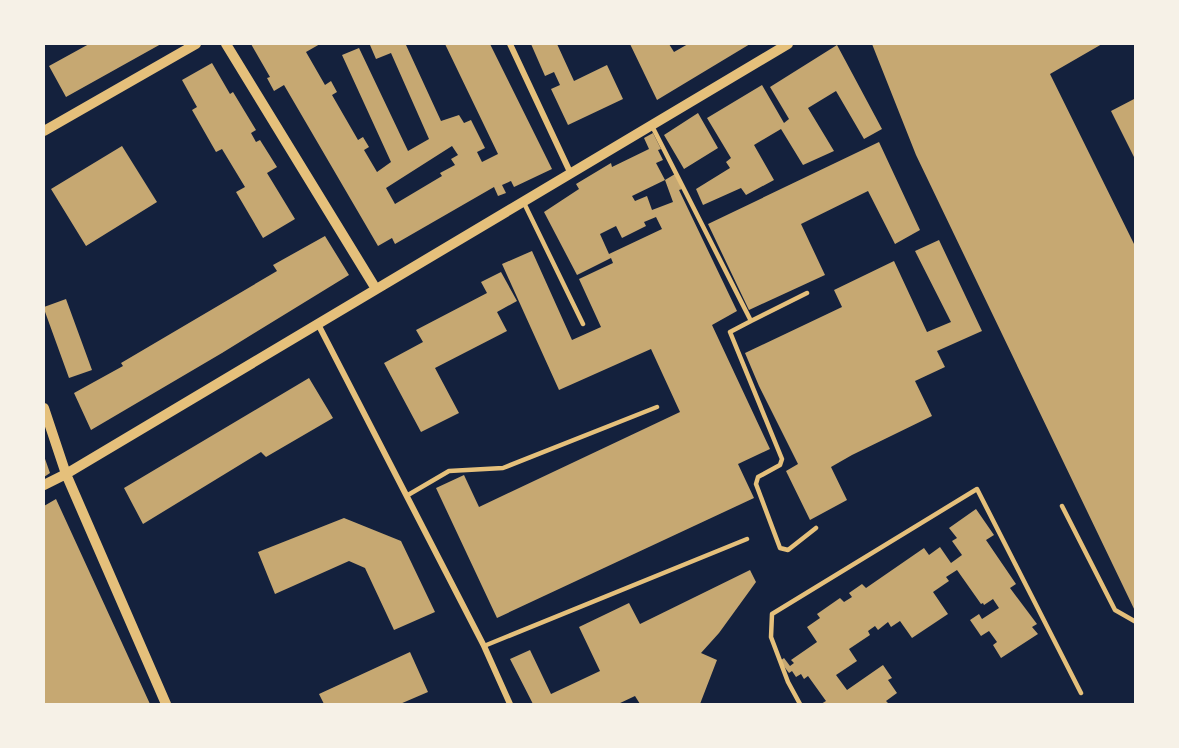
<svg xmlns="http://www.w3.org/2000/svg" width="1179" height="748" font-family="'Noto Sans',sans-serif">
	<rect width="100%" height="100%" fill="#14213d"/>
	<path fill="#c6a872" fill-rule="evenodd" d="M89,44H161L66,97L49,66Z
		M251,44H320L306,52L325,85L331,81L337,92L332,95L358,140L363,137L369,147L364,150L377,172L391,162L342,55L359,48L408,151L429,139L391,53L376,59L370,45L373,44H410L406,45L441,121L459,115L464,123L471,120L485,148L477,152L482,162L498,154L445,44H490L552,169L514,187L511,181L502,185L506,193L498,196L494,187L395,244L392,238L378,246L284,85L274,91L267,78L270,77ZM452,146L458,155L451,159L455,165L440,173L442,176L395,204L386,188Z
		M531,44H557L574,81L607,65L623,99L568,125L551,89L560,85L554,72L545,76Z
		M630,44H669L674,52L688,44H750L657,100Z
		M872,44H1102L1050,74L1136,248V613L916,155Z
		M837,45L882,129L864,139L836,91L808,108L834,151L803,165L781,129L754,145L774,180L746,195L741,188L703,205L696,189L730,168L726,162L731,158L707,118L762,85L784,123L789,119L770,87Z
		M212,63L230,94L233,92L256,130L251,133L256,142L260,140L277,167L267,173L295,219L263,238L236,192L245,187L222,149L216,152L192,110L197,107L182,80Z
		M1136,98V161L1111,111Z
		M698,113L718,148L684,169L664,135Z
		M653,133L661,149L658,150L663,160L656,163L665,180L632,196L635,201L647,196L652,210L673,202L665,180L675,174L682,189L679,190L737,311L712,325L770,449L738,464L754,498L497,618L436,488L464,475L479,507L680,412L651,349L559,390L502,264L532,251L572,340L601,327L579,279L613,263L611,258L577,275L544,212L579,189L576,184L611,163L612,167L649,149L644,138ZM656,217L662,229L609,254L600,234L616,226L622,238L646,226L644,222Z
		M879,142L920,230L895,244L868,191L801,224L825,275L749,310L708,224Z
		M122,146L157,202L86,246L51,189Z
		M325,236L349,275L222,353L91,430L74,393L123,366L121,363L277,271L273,265Z
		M939,240L982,331L937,351L945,367L915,381L932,416L852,455L831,467L847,500L810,520L786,471L798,464L759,386L745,353L842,307L834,290L894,261L927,332L951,322L915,251Z
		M501,272L517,301L497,312L507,331L435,368L459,413L421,432L384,363L423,342L416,330L487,293L481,282Z
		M66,299L92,370L69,378L44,309V307Z
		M309,378L333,418L266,457L261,452L143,524L124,488Z
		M44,456L50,473L44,477Z
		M56,499L150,704H44V506Z
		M976,509L994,535L986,540L1016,584L1010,588L1037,624L1032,627L1038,634L1001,658L993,645L997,642L989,631L981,636L970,620L979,614L982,619L999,608L993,599L984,605L983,603L981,604L957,570L946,577L949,581L933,592L948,614L912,638L900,621L891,627L888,622L878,630L875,626L868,631L870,635L849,649L857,661L836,675L847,690L883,665L892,678L888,680L897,693L886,701L889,704H821L826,701L808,676L804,679L801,674L796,677L792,671L789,673L780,661L784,658L790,666L794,663L791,660L817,642L807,627L820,618L817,614L840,598L844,602L852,597L849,593L862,584L866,588L924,548L929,555L940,547L951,563L962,555L952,541L957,538L949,528Z
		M344,518L401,541L435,612L394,630L365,568L349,561L275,594L258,552Z
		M750,570L756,582L719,633L701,653L717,660L700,704H640L635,696L618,704H533L510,659L530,650L551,694L600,671L579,627L629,603L640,624Z
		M410,652L428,692L400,704H324L319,694Z"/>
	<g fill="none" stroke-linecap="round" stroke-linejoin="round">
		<path stroke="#e5c07b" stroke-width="4.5" d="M652,126L751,321L730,332L782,459L780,465L758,477L756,484L780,548L788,550L816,528
			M524,203L583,324
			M751,321L807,293
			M408,495L449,471L503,468L657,407
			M1062,506L1115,610L1136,622
			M484,646L747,539
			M800,704L788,682L771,637L772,614L977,489L1081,693"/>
		<path stroke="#e5c07b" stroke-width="6" d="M510,44L570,172
			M318,324L484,646L510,704"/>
		<path stroke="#e5c07b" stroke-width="10" d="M226,44L376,289
			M44,131L196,44
			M44,408L66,474L166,704
			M44,485L66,474L788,44"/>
	</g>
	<rect width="1179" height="748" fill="none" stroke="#f6f1e7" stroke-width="90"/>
</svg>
